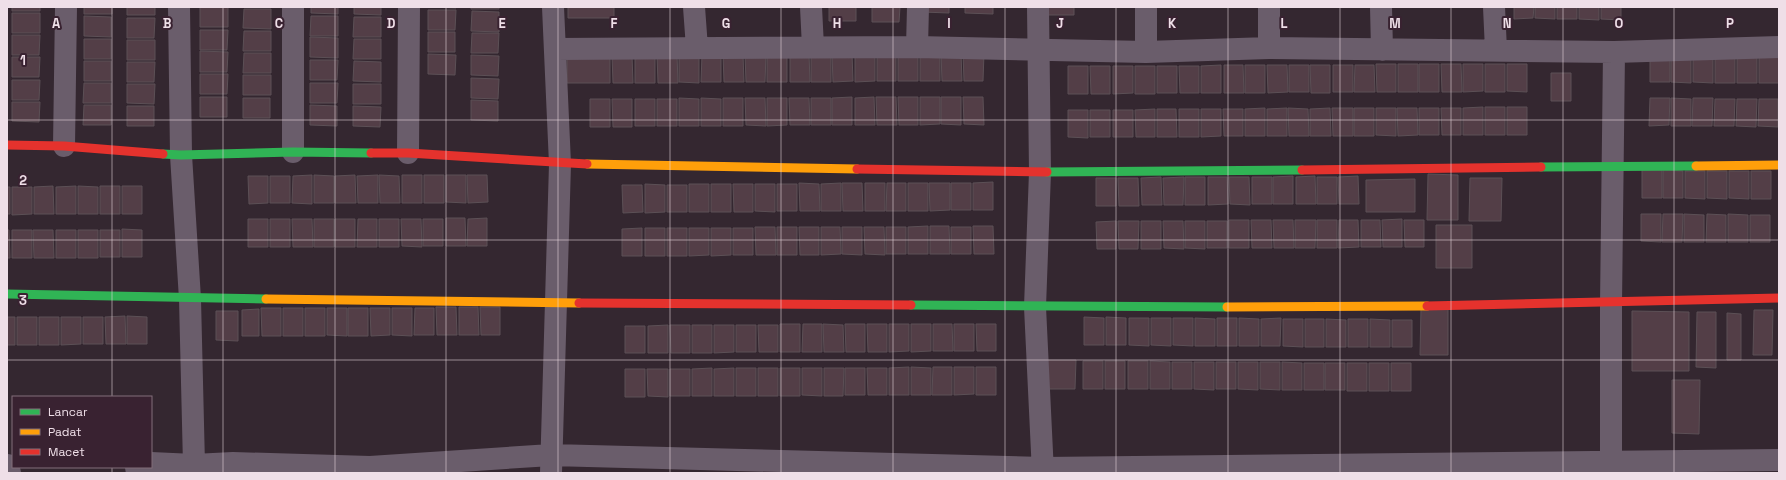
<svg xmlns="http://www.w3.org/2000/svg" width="1786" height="480" font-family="'Space Grotesk',sans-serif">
	<rect width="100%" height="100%" fill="#342730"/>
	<path fill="#533e47" stroke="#5c5056" d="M12,7H40V11H12Z
		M84,7H112V14H84Z
		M127,7H155V15H127Z
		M200,7H228V27H200Z
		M311,7H338V14L311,13Z
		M354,7H381V15L354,14Z
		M428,7H456V8Z
		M471,7H499V9H471Z
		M568,7H614V18H568Z
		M829,7H856V21H829Z
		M872,7H900L899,22H872Z
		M922,7H949V13L922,12Z
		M965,7H993V14L965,13Z
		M1047,7H1074V15H1046Z
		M1514,7H1534L1533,18L1514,19Z
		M1535,7H1555V19L1535,18Z
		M1557,7H1577V19H1557Z
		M1579,7H1599V20L1579,19Z
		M1601,7H1621V20L1601,19Z
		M244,9H271V29L243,28Z
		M428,10H456L455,30H428Z
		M472,11L499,12V32L471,31Z
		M12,13H40V33H12Z
		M84,16L111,17V37L84,36Z
		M311,16H338V36H310Z
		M354,17H381V37H353Z
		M127,18H155L154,38H127Z
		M200,30H228L227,50H200Z
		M244,31H271V51H243Z
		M428,32H455V52H428Z
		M472,33H499L498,53H471Z
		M12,35H40L39,55H12Z
		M310,37L338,38V58L310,57Z
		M84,39H111V59H84Z
		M354,39H381V59H353Z
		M127,40H155V60H127Z
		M200,51L228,52L227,72H200Z
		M244,53H271V73H243Z
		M940,53V81H920V54Z
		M941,53H961L962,81H942Z
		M963,53H984L983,81H964Z
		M428,54L456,55L455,75L428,74Z
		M723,54L743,55L744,82H724Z
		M745,54H766L765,82H746Z
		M767,54H787V82H767Z
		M790,54H809L810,82H790Z
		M811,54H831V82H811Z
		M832,54H852L853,81L833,82Z
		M855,54H875V81L855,82Z
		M877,54H896V81H877Z
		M898,54H918V81H898Z
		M1650,54L1670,55V82H1650Z
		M471,55L499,56L498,76L471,75Z
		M612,55L632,56L633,83H613Z
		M635,55H655V83H635Z
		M657,55H677L678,83H658Z
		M679,55H699V83L679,82Z
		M702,55H721V82H701Z
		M1671,55H1691V83L1671,82Z
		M1693,55H1713V83L1693,82Z
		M1715,55H1735V83H1715Z
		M1737,55H1757V83H1737Z
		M1759,55L1779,56V83H1759Z
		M567,56H610V83H567Z
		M12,57H40L39,77H12Z
		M310,60H338L337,80H310Z
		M84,61H111V81H84Z
		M354,61L381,62V82L353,81Z
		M127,62H155L154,82H127Z
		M1376,64H1396V92H1377Z
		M1398,64H1418V92H1398Z
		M1419,64H1439V92H1419Z
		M1441,64H1461L1462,92H1442Z
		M1463,64H1483V91L1463,92Z
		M1485,64H1505V92H1485Z
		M1507,64H1527V92L1507,91Z
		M1221,65V93H1201V66Z
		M1224,65H1243L1244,93H1224Z
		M1245,65H1265V93H1245Z
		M1267,65H1287L1288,92L1268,93Z
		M1289,65H1309V92H1289Z
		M1310,65H1330V93H1311Z
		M1333,65H1353V92H1333Z
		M1355,65H1374L1375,92H1354Z
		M1068,66H1088V94H1068Z
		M1090,66H1110V94H1091Z
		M1113,66H1133V93L1113,94Z
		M1135,66H1155V94H1135Z
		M1157,66H1177V93H1157Z
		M1179,66H1199V93H1180Z
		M1551,73H1571V101H1551Z
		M200,74H228L227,94H200Z
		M243,75H271V95H243Z
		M471,78L499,79L498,99L471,98Z
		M12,80H40L39,100H12Z
		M84,83H111V103H83Z
		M310,83H338L337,103H310Z
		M127,84H155L154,104L127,103Z
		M353,84H381V104H353Z
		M200,97H227V117H200Z
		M852,97V125H832V98Z
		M874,97L875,125H855V98Z
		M876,97H896L897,125H877Z
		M898,97H918V125H899Z
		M920,97H940V124L920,125Z
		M941,97H961V125L941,124Z
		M963,97H983L984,125L964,124Z
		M243,98H270V118H243Z
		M679,98L699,99V126H679Z
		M701,98L721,99V126H701Z
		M723,98H743V126H723Z
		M745,98H765L766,126L746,125Z
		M767,98H787V125L767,126Z
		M789,98H809L810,125H790Z
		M811,98H831V125H811Z
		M1650,98H1670L1669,125L1649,126Z
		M1671,98L1691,99V126H1671Z
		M1693,98H1713L1712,126H1692Z
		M590,99H610V127H590Z
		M612,99H632V127H613Z
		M635,99H655V126H635Z
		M657,99H677V126H657Z
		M1715,99H1735L1734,126H1714Z
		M1737,99H1757L1756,127L1736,126Z
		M1759,99H1778V127L1758,126Z
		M471,100L498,101V121L471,120Z
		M12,102H40L39,122L12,121Z
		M84,105H111V125H83Z
		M310,105L337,106V126L310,125Z
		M127,106H154V126H127Z
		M353,106L381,107L380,127L353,126Z
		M1483,107V135H1463V108Z
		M1485,107H1505V135H1485Z
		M1507,107H1527V135H1507Z
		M1265,108V136H1245V109Z
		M1287,108V136H1267V109Z
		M1288,108L1308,109L1309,136H1289Z
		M1330,108L1331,136H1310V109Z
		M1332,108H1353V136H1333Z
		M1354,108H1374V136H1354Z
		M1376,108H1396V136L1376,135Z
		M1397,108H1417L1418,135L1398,136Z
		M1419,108H1439V135H1419Z
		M1441,108H1461V135H1442Z
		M1155,109V137H1136L1135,110Z
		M1157,109H1176L1177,137H1157Z
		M1179,109H1199V137H1179Z
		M1201,109H1221V136L1201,137Z
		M1223,109H1243V136H1224Z
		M1068,110H1088V138L1068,137Z
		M1090,110H1110V137H1090Z
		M1113,110H1133V137H1113Z
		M1642,170H1662V198H1642Z
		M1663,170L1683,171V198H1663Z
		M1685,171H1705V199L1685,198Z
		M1707,171H1727V199L1707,198Z
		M1729,171H1749V199L1729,198Z
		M1751,171H1771V199H1751Z
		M1428,174L1458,175V220H1427Z
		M312,175V204L292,203L293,176Z
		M314,175L334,176V203H314Z
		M355,175L356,203H335V176Z
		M378,175V203H358L357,176Z
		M379,175L399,176L400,203H380Z
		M402,175H422V203H402Z
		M424,175H444V203H424Z
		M446,175H466V203L446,202Z
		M467,175H487L488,202L468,203Z
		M248,176H268V203L249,204Z
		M270,176H290V203H270Z
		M1293,176V204H1273V177Z
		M1315,176L1316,204H1296V177Z
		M1358,176L1359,204H1339L1338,177Z
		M1161,177L1162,205H1142L1141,178Z
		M1184,177L1183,205H1164L1163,178Z
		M1185,177H1205V205H1185Z
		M1208,177H1227L1228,204L1208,205Z
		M1229,177H1249L1250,205L1230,204Z
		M1252,177H1272V204H1252Z
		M1317,177H1337V204H1317Z
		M1096,178H1116V206H1096Z
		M1118,178H1138L1139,206H1119Z
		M1470,178H1502L1501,221H1469Z
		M1415,179V212H1366V180Z
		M993,182V210H973V183Z
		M799,183L819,184L820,211H800Z
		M841,183V211H821V184Z
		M842,183H862L863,211H843Z
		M865,183H885V211H865Z
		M887,183H906V211H886Z
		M908,183H928V211H908Z
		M929,183H950V210L930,211Z
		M951,183H971V210H951Z
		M645,184L665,185V212L645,213Z
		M689,184H709V212H689Z
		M711,184H731V212H711Z
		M733,184H753V212H734Z
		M755,184H775V212L755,211Z
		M777,184H797V211H777Z
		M622,185H642L643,212L623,213Z
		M667,185H687V212H667Z
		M53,186L54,214H34V187Z
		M76,186V214H56V187Z
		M78,186L98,187V214H78Z
		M100,186H120V214H100Z
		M122,186H142V214H122Z
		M7,187H10V214H7Z
		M12,187H32V214L12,215Z
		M1641,214H1661V242L1641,241Z
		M1663,214H1683L1682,242H1662Z
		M1684,214L1704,215V242H1684Z
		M1707,214L1726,215V242H1706Z
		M1728,214L1748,215V242H1728Z
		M1750,215H1770V242H1750Z
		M446,218H465L466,246H446Z
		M487,218V246H467L468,219Z
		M248,219H268V247H248Z
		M270,219H290V247H270Z
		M292,219H312L313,247H293Z
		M314,219H334V247H314Z
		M335,219H355V247H335Z
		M358,219H377V247H357Z
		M379,219H399V247H379Z
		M401,219H421L422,247L402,246Z
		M423,219H443V246H423Z
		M1402,219V247H1383L1382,220Z
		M1229,220H1249V248H1229Z
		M1251,220H1271L1272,248H1252Z
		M1273,220H1293L1294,248H1274Z
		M1295,220H1316L1315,248H1295Z
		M1317,220H1337V248H1317Z
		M1339,220H1358L1359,247L1338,248Z
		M1361,220H1380L1381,247H1361Z
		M1404,220H1424V247H1405Z
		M1116,221V249H1097L1096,222Z
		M1118,221H1139L1138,249H1119Z
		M1141,221H1161V249H1141Z
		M1163,221H1183L1184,249L1164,248Z
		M1185,221H1205V249L1185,248Z
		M1207,221H1227V248H1207Z
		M1436,225H1472V268H1436Z
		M928,226V254H908V227Z
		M930,226H949L950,254H930Z
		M973,226H993L994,254H974Z
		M755,227H775L776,255H756Z
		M777,227H797V255H777Z
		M799,227H819V255H800Z
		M821,227H840L841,254L821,255Z
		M842,227H862V255L842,254Z
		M864,227H884L885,255L865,254Z
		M886,227H906V254H886Z
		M951,227H971V254H951Z
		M642,228V256H622V229Z
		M645,228H665V256H645Z
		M667,228H687V256H667Z
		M689,228H709V255L689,256Z
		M711,228H731V255L711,256Z
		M733,228H753V255H733Z
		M122,229L142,230V257H122Z
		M7,230H9L10,258H7Z
		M12,230H32V258H12Z
		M33,230H53L54,258H34Z
		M56,230H76V258H56Z
		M78,230H98V258H78Z
		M100,230H120V257H100Z
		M436,307H456L457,335H437Z
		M459,307H478L479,335H459Z
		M480,307H500V335H481Z
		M261,308H281V336H262Z
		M283,308H303V336H283Z
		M305,308H325V336H305Z
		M327,308H347V336L327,335Z
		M348,308H368V336H348Z
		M370,308H390V335L371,336Z
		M392,308H412V336L392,335Z
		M415,308H434V335H414Z
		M1421,308H1448V355H1420Z
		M259,309V336H242V310Z
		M1754,310H1773L1772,355H1753Z
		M216,311H238V341L216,340Z
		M1632,311L1689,312V371H1632Z
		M1697,312H1716V368L1696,367Z
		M1727,313L1741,314V360H1727Z
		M125,316L126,344H106L105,317Z
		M127,316L147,317V344H127Z
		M7,317H15V345H7Z
		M17,317H37V345H17Z
		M39,317H59V345H39Z
		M61,317H81V344L61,345Z
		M83,317H103V344H83Z
		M1084,317L1104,318V345H1084Z
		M1106,317L1126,318V345H1106Z
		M1129,318H1149V346L1129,345Z
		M1151,318H1171V346L1151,345Z
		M1173,318H1193V346L1173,345Z
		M1195,318L1215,319V346H1195Z
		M1217,318H1237V346H1217Z
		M1239,318L1259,319V346H1239Z
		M1281,318L1280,346H1261V319Z
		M1283,319H1303V347L1283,346Z
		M1305,319H1324V347H1305Z
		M1326,319L1346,320V347H1326Z
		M1348,319H1368V347H1348Z
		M1370,319L1390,320V347H1370Z
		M1392,320H1412V347H1392Z
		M780,324H800V352H780Z
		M803,324H822V352H802Z
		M823,324L843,325L844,352H824Z
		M845,324H865V352H846Z
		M867,324H887V352H868Z
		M889,324H909V351L889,352Z
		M911,324H931V351L911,352Z
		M933,324H952L953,351H933Z
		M954,324H974V351H954Z
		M976,324H996V351H977Z
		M668,325V353H648V326Z
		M670,325H690V353H671Z
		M692,325H712V353H692Z
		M714,325H734V352L714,353Z
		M736,325H756V352H736Z
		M758,325H778V352H759Z
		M625,326H645V353H625Z
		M1047,360H1076L1075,389H1047Z
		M1083,361H1103V389H1083Z
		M1105,361H1125V389H1105Z
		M1128,361H1148V389H1128Z
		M1150,361L1170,362V389H1150Z
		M1172,362H1192V389H1172Z
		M1194,362H1214V390L1194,389Z
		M1216,362H1236V389H1216Z
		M1238,362H1258V390L1238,389Z
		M1260,362H1280V390L1260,389Z
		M1282,362L1302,363V390H1282Z
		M1304,363H1324V390H1304Z
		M1325,363H1345V390H1325Z
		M1347,363H1367V391H1347Z
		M1369,363H1389V391H1369Z
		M1391,363H1411V391H1391Z
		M909,367V395H889V368Z
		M911,367L931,368V395H911Z
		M933,367H952V395H932Z
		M954,367H974V394L954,395Z
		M976,367H996V395H976Z
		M712,368V396H692V369Z
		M734,368V396H714V369Z
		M736,368H756V396H736Z
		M758,368H778V396H758Z
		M780,368H800V396H780Z
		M802,368H822V396L802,395Z
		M824,368H844L843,396H824Z
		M845,368H865V395H845Z
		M867,368H887V395H868Z
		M625,369H645V397H625Z
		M647,369H668V397L648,396Z
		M670,369H690V396H670Z
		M1672,380H1700L1699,434L1672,433Z"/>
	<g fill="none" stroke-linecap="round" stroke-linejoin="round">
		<path stroke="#6a5d6b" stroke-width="22" d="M179,7L181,155L190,299L194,465
			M293,7V152
			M694,7L697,48
			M811,7L813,47
			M1038,7L1040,172L1035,307L1043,473
			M1146,7V52
			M1269,7V48
			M1381,7L1382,50
			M1494,7L1496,50
			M917,47L918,7
			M555,49L917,47L1146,52L1269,48L1614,52L1779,47
			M64,146L66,7
			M408,153L409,7
			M151,463L194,465L233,463L370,467L551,455L1043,468L1779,460
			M8,465L10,473
			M136,467L137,473
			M551,473L560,164L553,7
			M1611,473V304L1614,52"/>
		<path stroke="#30b455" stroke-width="9" d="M163,154L181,155L293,152L371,153
			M1541,167L1696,166
			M1047,172L1302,170
			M7,294L266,299
			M911,305L1227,307"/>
		<path stroke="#ff9f0a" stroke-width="9" d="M587,164L857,169
			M1696,166L1779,165
			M266,299L579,303
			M1227,307L1427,306"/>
		<path stroke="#e5322d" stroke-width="9" d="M7,145L64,146L163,154
			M371,153H408L587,164
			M857,169L1047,172
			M1302,170L1541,167
			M579,303L911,305
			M1427,306L1779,298"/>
	</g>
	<path fill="none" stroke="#efdfe8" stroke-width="1" stroke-opacity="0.55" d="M112,7V397M223,7V473M335,7V473M446,7V473M558,7V473M670,7V473M781,7V473M893,7V473M1005,7V473M1116,7V473M1228,7V473M1340,7V473M1451,7V473M1563,7V473M1674,7V473M7,120H1779M7,240H1779M7,360H1779M112,467V473"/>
	<g font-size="13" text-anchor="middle" font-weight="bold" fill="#efdfe8" stroke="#392231" stroke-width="4" stroke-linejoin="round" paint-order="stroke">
		<text x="56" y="28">A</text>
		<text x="167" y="28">B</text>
		<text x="279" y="28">C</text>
		<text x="391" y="28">D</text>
		<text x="502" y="28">E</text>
		<text x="614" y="28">F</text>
		<text x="726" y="28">G</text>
		<text x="837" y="28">H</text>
		<text x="949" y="28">I</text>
		<text x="1060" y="28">J</text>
		<text x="1172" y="28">K</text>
		<text x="1284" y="28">L</text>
		<text x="1395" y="28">M</text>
		<text x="1507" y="28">N</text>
		<text x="1619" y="28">O</text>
		<text x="1730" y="28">P</text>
		<text x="23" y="65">1</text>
		<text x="23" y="185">2</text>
		<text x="23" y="305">3</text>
	</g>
	<rect width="1786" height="480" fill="none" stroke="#efdfe8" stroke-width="16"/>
	<rect x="12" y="396" width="140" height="72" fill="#392231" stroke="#826e7a"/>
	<rect x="20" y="409" width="20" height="6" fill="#30b455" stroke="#826e7a"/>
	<text x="48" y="416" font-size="12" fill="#efdfe8">Lancar</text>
	<rect x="20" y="429" width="20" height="6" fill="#ff9f0a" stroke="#826e7a"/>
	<text x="48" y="436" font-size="12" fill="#efdfe8">Padat</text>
	<rect x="20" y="449" width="20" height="6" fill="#e5322d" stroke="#826e7a"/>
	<text x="48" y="456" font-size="12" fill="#efdfe8">Macet</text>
</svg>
